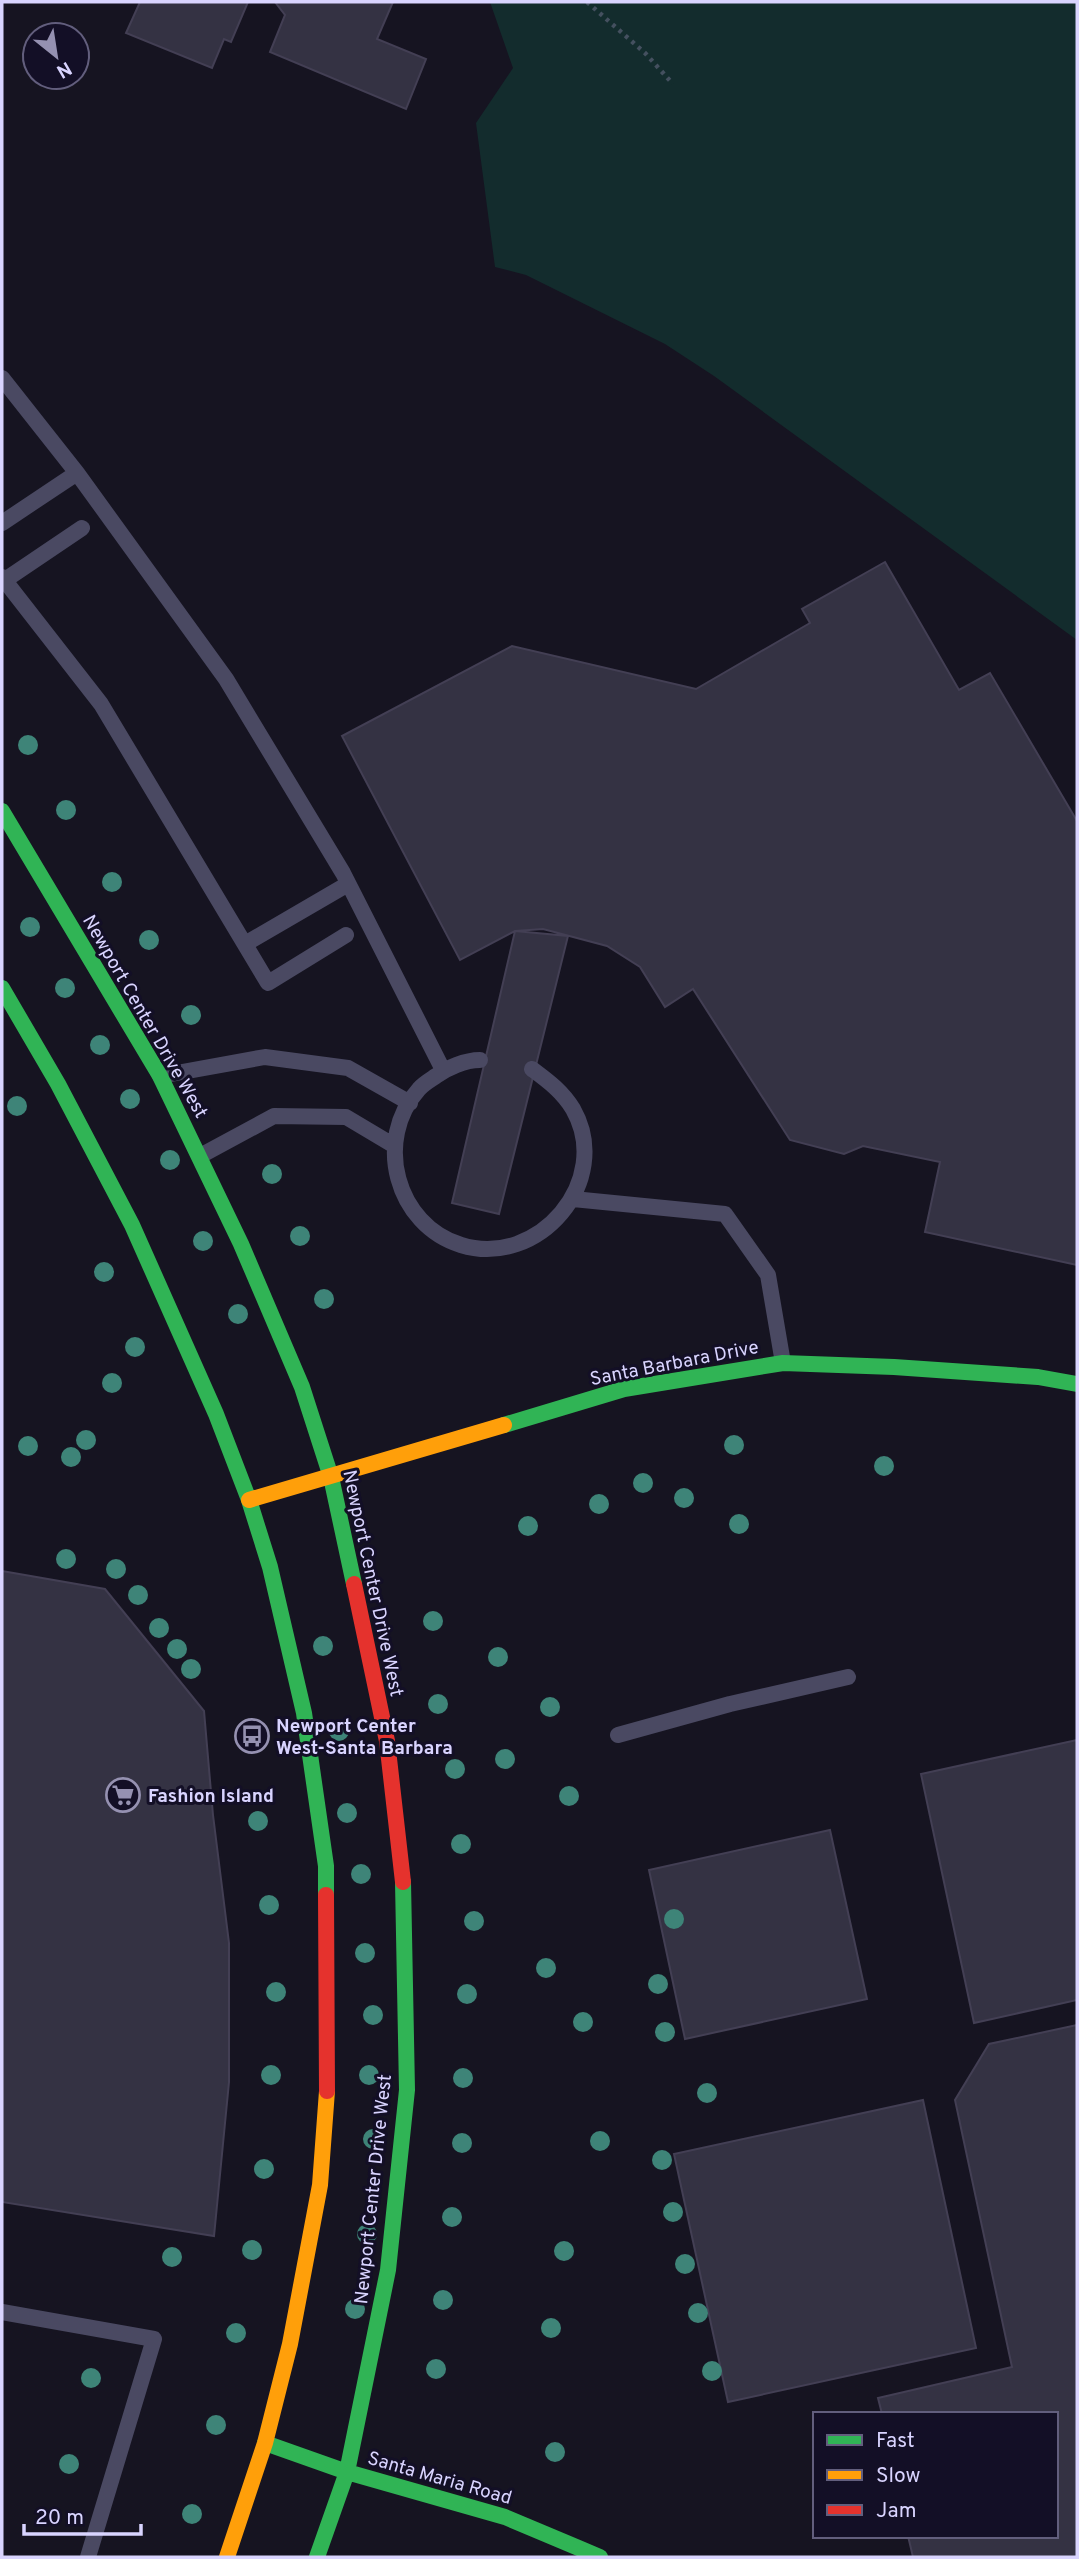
<svg xmlns="http://www.w3.org/2000/svg" width="1079" height="2559" font-family="Overpass,sans-serif">
	<rect width="100%" height="100%" fill="#161421"/>
	<path fill="#132c2d" d="M490,2H1077V640L714,376L665,344L526,275L495,267L476,123L513,68Z"/>
	<path fill="#343243" stroke="#433f54" stroke-width="2" d="M140,2H248L231,42L224,39L212,68L126,33Z
		M275,2H393L377,39L426,59L406,109L270,52L285,15Z
		M885,562L959,690L990,673L1077,821V1265L925,1232L940,1162L863,1146L844,1154L790,1140L693,989L665,1007L640,967L607,946L543,929L515,931L460,960L342,736L512,646L696,689L810,623L802,609Z
		M515,931L568,936L499,1214L452,1203Z
		M2,1571L105,1589L204,1711L213,1815L229,1943V2082L214,2236L2,2202Z
		M1077,1740V2000L974,2023L921,1774Z
		M830,1830L867,1999L685,2039L649,1870Z
		M1077,2025V2557H913L908,2536H1056V2414H882L878,2398L1012,2367L955,2100L989,2044Z
		M923,2100L976,2348L728,2402L674,2154Z"/>
	<g fill="none" stroke-linecap="round" stroke-linejoin="round">
		<path stroke="#44505f" stroke-width="4.5" stroke-dasharray="3.5 5" stroke-linecap="butt" d="M587,2L645,53L673,84"/>
		<path stroke="#4a4962" stroke-width="16" d="M2,378L77,473L226,679L343,873L443,1070
			M2,523L77,473
			M2,577L101,704L268,983L346,935
			M5,580L82,528
			M245,944L348,884
			M480,1060C465,1060 447,1068 436,1076C430,1080 423,1084 419,1089C373,1140 396,1225 461,1245C538,1269 614,1181 573,1109C562,1091 548,1081 532,1069
			M160,1076L265,1057L348,1068L410,1103
			M200,1156L274,1116L346,1117L393,1145
			M573,1199L725,1214L768,1275L783,1363
			M618,1735L730,1704L848,1677
			M2,2312L154,2339L88,2557"/>
		<path stroke="#30b455" stroke-width="16" d="M2,811L160,1076L241,1244L302,1387L331,1477L354,1584
			M2,988L58,1084L132,1225L216,1414L249,1500L270,1567L304,1713L326,1866V1895
			M504,1425L624,1389L783,1363L894,1367L1038,1377L1077,1384
			M265,2443L347,2472L505,2517L600,2557
			M317,2557L347,2472L388,2270L407,2090L403,1882"/>
		<path stroke="#ff9f0a" stroke-width="16" d="M249,1500L504,1425
			M227,2557L265,2443L290,2344L320,2185L327,2091"/>
		<path stroke="#e5322d" stroke-width="16" d="M354,1584L387,1741L403,1882
			M326,1895L327,2091"/>
	</g>
	<g fill="#3e8478">
		<circle cx="28" cy="745" r="10"/>
		<circle cx="66" cy="810" r="10"/>
		<circle cx="112" cy="882" r="10"/>
		<circle cx="30" cy="927" r="10"/>
		<circle cx="149" cy="940" r="10"/>
		<circle cx="65" cy="988" r="10"/>
		<circle cx="191" cy="1015" r="10"/>
		<circle cx="100" cy="1045" r="10"/>
		<circle cx="130" cy="1099" r="10"/>
		<circle cx="17" cy="1106" r="10"/>
		<circle cx="170" cy="1160" r="10"/>
		<circle cx="272" cy="1174" r="10"/>
		<circle cx="300" cy="1236" r="10"/>
		<circle cx="203" cy="1241" r="10"/>
		<circle cx="104" cy="1272" r="10"/>
		<circle cx="324" cy="1299" r="10"/>
		<circle cx="238" cy="1314" r="10"/>
		<circle cx="135" cy="1347" r="10"/>
		<circle cx="112" cy="1383" r="10"/>
		<circle cx="86" cy="1440" r="10"/>
		<circle cx="734" cy="1445" r="10"/>
		<circle cx="28" cy="1446" r="10"/>
		<circle cx="71" cy="1457" r="10"/>
		<circle cx="884" cy="1466" r="10"/>
		<circle cx="643" cy="1483" r="10"/>
		<circle cx="684" cy="1498" r="10"/>
		<circle cx="599" cy="1504" r="10"/>
		<circle cx="739" cy="1524" r="10"/>
		<circle cx="528" cy="1526" r="10"/>
		<circle cx="66" cy="1559" r="10"/>
		<circle cx="116" cy="1569" r="10"/>
		<circle cx="138" cy="1595" r="10"/>
		<circle cx="433" cy="1621" r="10"/>
		<circle cx="159" cy="1628" r="10"/>
		<circle cx="323" cy="1646" r="10"/>
		<circle cx="177" cy="1649" r="10"/>
		<circle cx="498" cy="1657" r="10"/>
		<circle cx="191" cy="1669" r="10"/>
		<circle cx="438" cy="1704" r="10"/>
		<circle cx="550" cy="1707" r="10"/>
		<circle cx="339" cy="1731" r="10"/>
		<circle cx="505" cy="1759" r="10"/>
		<circle cx="455" cy="1769" r="10"/>
		<circle cx="569" cy="1796" r="10"/>
		<circle cx="347" cy="1813" r="10"/>
		<circle cx="258" cy="1821" r="10"/>
		<circle cx="461" cy="1844" r="10"/>
		<circle cx="361" cy="1874" r="10"/>
		<circle cx="269" cy="1905" r="10"/>
		<circle cx="674" cy="1919" r="10"/>
		<circle cx="474" cy="1921" r="10"/>
		<circle cx="365" cy="1953" r="10"/>
		<circle cx="546" cy="1968" r="10"/>
		<circle cx="658" cy="1984" r="10"/>
		<circle cx="276" cy="1992" r="10"/>
		<circle cx="467" cy="1994" r="10"/>
		<circle cx="373" cy="2015" r="10"/>
		<circle cx="583" cy="2022" r="10"/>
		<circle cx="665" cy="2032" r="10"/>
		<circle cx="271" cy="2075" r="10"/>
		<circle cx="369" cy="2075" r="10"/>
		<circle cx="463" cy="2078" r="10"/>
		<circle cx="707" cy="2093" r="10"/>
		<circle cx="373" cy="2139" r="10"/>
		<circle cx="600" cy="2141" r="10"/>
		<circle cx="462" cy="2143" r="10"/>
		<circle cx="662" cy="2160" r="10"/>
		<circle cx="264" cy="2169" r="10"/>
		<circle cx="673" cy="2212" r="10"/>
		<circle cx="452" cy="2217" r="10"/>
		<circle cx="367" cy="2234" r="10"/>
		<circle cx="252" cy="2250" r="10"/>
		<circle cx="564" cy="2251" r="10"/>
		<circle cx="172" cy="2257" r="10"/>
		<circle cx="685" cy="2264" r="10"/>
		<circle cx="443" cy="2300" r="10"/>
		<circle cx="355" cy="2309" r="10"/>
		<circle cx="698" cy="2313" r="10"/>
		<circle cx="551" cy="2328" r="10"/>
		<circle cx="236" cy="2333" r="10"/>
		<circle cx="436" cy="2369" r="10"/>
		<circle cx="712" cy="2371" r="10"/>
		<circle cx="91" cy="2378" r="10"/>
		<circle cx="216" cy="2425" r="10"/>
		<circle cx="555" cy="2452" r="10"/>
		<circle cx="69" cy="2464" r="10"/>
		<circle cx="192" cy="2514" r="10"/>
	</g>
	<defs>
		<g id="bus-ring" transform="scale(1.75)"><circle r="9.5" fill="#130f26" stroke="#9591b1" stroke-width="1.5"/><path d="M-5-6H5V4H4V6H2V4H-2V6H-4V4H-5ZM-3.5-4V0h7V-4ZM-3.5 1.2v1.5H-2V1.2ZM2 1.2v1.5H3.5V1.2Z" fill="#9591b1"/></g>
		<g id="supermarket-ring" transform="scale(1.75)"><circle r="9.5" fill="#130f26" stroke="#9591b1" stroke-width="1.5"/><path d="M-6-5.5h2.5l.6 2H6L4.5 2H-2.5L-4.4-4H-6ZM-1.5 3.2a1.3 1.3 0 1 0 .1 0ZM3 3.2a1.3 1.3 0 1 0 .1 0Z" fill="#9591b1"/></g>
	</defs>
	<g fill-rule="evenodd">
		<use href="#bus-ring" x="252" y="1736"/>
		<use href="#supermarket-ring" x="123" y="1795"/>
	</g>
	<g text-anchor="middle" stroke-width="6" stroke-linejoin="round" paint-order="stroke">
		<g font-size="19" fill="#d9d4ff" stroke="#130f26">
			<text transform="translate(146 1016) rotate(60)" y="7">Newport Center Drive West</text>
			<text transform="translate(674 1362) rotate(-11)" y="7">Santa Barbara Drive</text>
			<text transform="translate(374 1583) rotate(78)" y="7">Newport Center Drive West</text>
			<text transform="translate(372 2189) rotate(-84)" y="7">Newport Center Drive West</text>
			<text transform="translate(440 2477) rotate(16)" y="7">Santa Maria Road</text>
		</g>
		<g font-size="19" font-weight="bold" fill="#d9d4ff" stroke="#130f26" text-anchor="start">
			<text x="276" y="1732">Newport Center<tspan x="276" dy="22">West-Santa Barbara</tspan></text>
			<text x="148" y="1802">Fashion Island</text>
		</g>
	</g>
	<rect width="1079" height="2559" fill="none" stroke="#d9d4ff" stroke-width="7"/>
	<rect x="813" y="2412" width="245" height="126" fill="#130f26" stroke="#625e7d" stroke-width="2"/>
	<rect x="827" y="2435" width="35" height="10" fill="#30b455" stroke="#625e7d" stroke-width="2"/>
	<text x="876" y="2447" font-size="21" fill="#d9d4ff">Fast</text>
	<rect x="827" y="2470" width="35" height="10" fill="#ff9f0a" stroke="#625e7d" stroke-width="2"/>
	<text x="876" y="2482" font-size="21" fill="#d9d4ff">Slow</text>
	<rect x="827" y="2505" width="35" height="10" fill="#e5322d" stroke="#625e7d" stroke-width="2"/>
	<text x="876" y="2517" font-size="21" fill="#d9d4ff">Jam</text>
	<g transform="translate(56 56) rotate(150)"><circle r="33" fill="#130f26" stroke="#625e7d" stroke-width="2"/>
	<path d="M0-5L12 26L0 18L-12 26Z" fill="#9591b1"/>
	<text y="-10" font-size="19" font-weight="bold" text-anchor="middle" fill="#d9d4ff">N</text>
	</g>
	<path d="M24 2524v10h117v-10" fill="none" stroke="#d9d4ff" stroke-width="3.5"/>
	<text x="35" y="2524" font-size="21" fill="#d9d4ff" stroke="#130f26" stroke-width="5" paint-order="stroke">20 m</text>
</svg>
